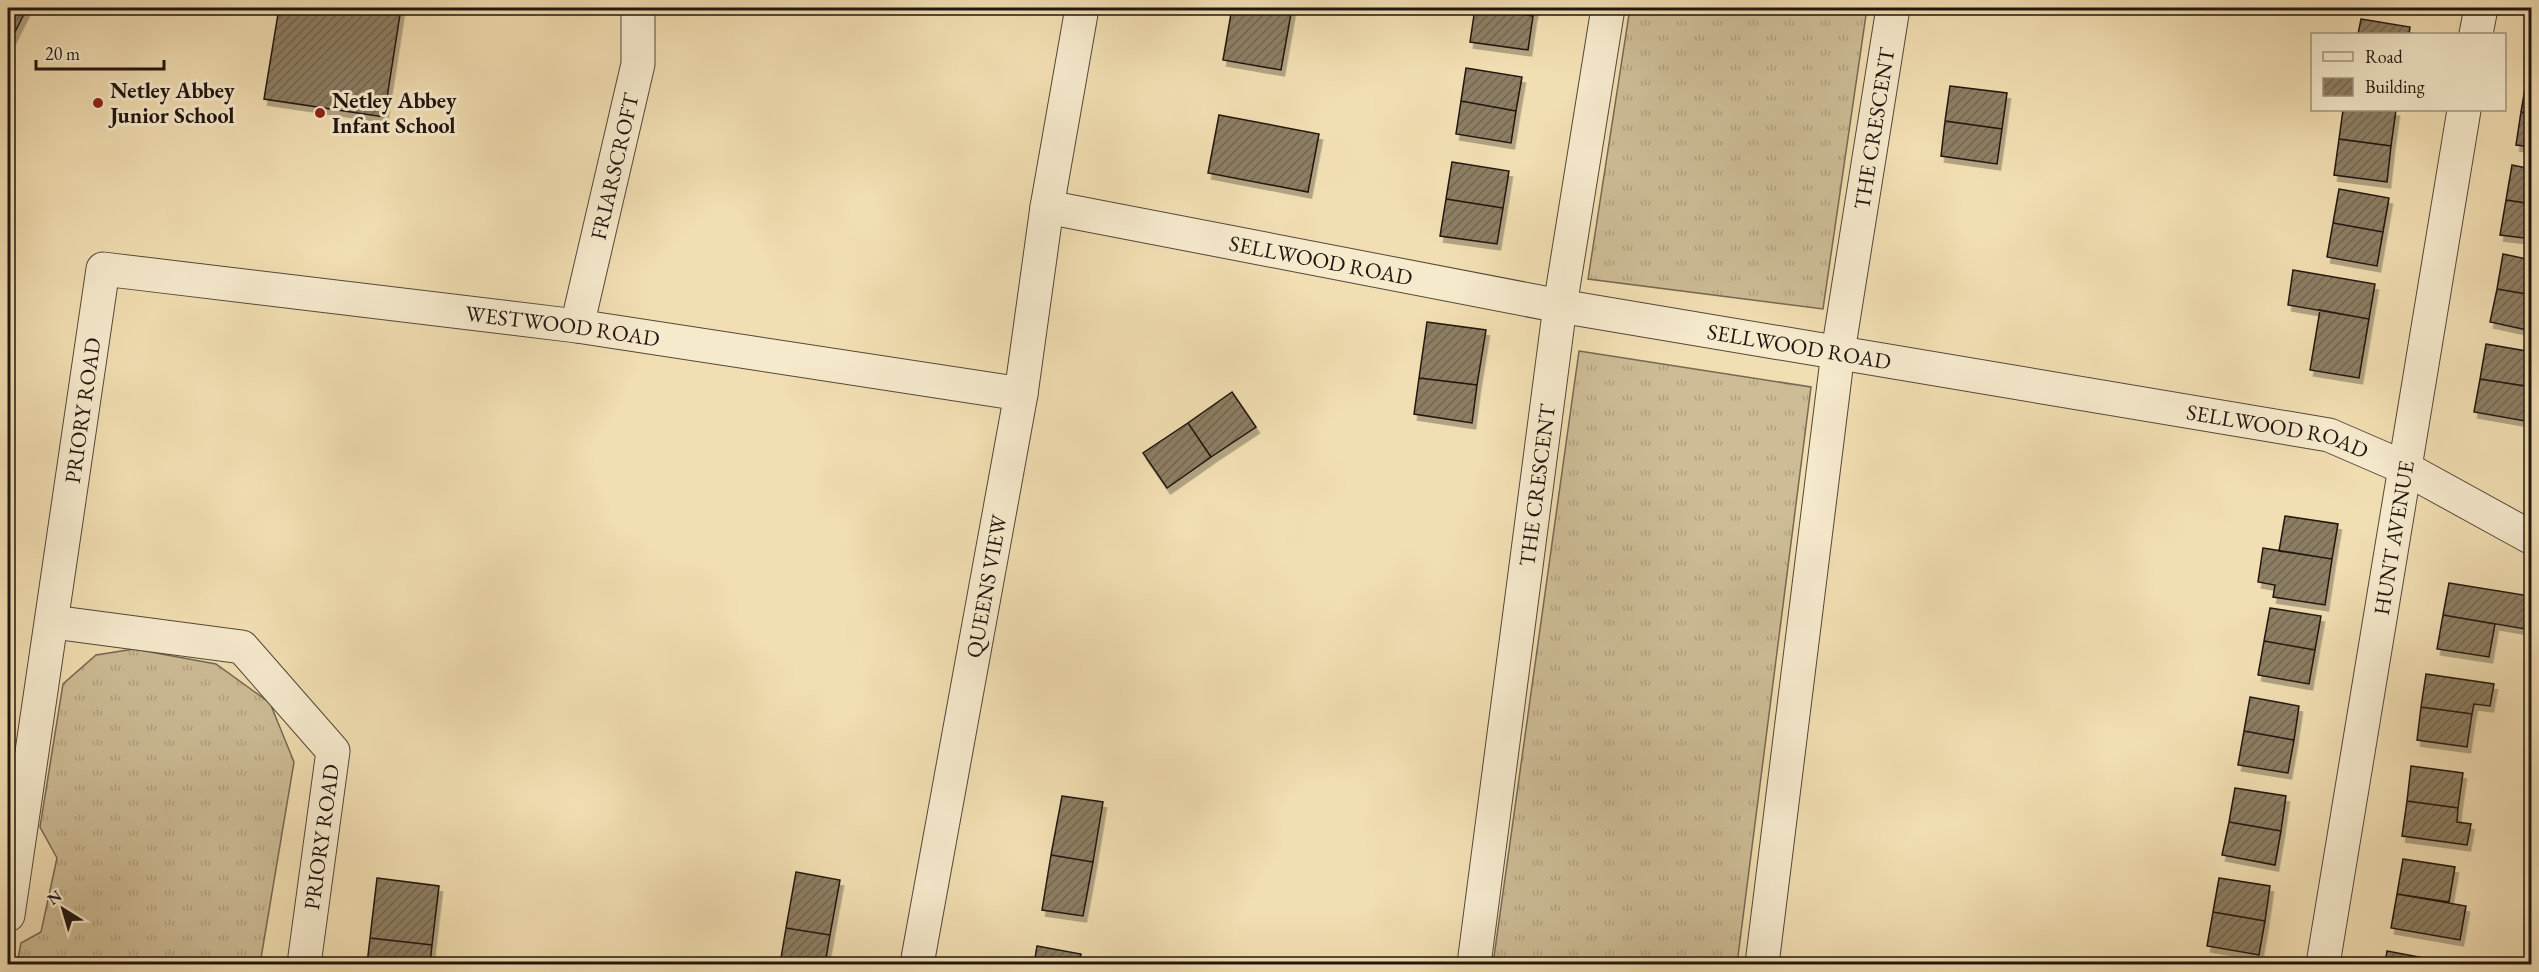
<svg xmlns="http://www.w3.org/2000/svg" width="2539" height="972" font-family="'EB Garamond',serif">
	<defs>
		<pattern id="grass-tufts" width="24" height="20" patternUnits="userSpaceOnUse" patternTransform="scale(1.5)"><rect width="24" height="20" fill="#cdbc96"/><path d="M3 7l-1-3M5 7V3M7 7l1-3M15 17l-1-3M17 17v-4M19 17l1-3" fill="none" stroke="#b0a180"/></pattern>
		<pattern id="building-hatch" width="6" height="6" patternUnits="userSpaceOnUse" patternTransform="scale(1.5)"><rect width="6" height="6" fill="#8d7e64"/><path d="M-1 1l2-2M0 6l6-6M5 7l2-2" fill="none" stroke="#736651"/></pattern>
		<filter id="shadow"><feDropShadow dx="3.5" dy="6" stdDeviation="0" flood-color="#0004"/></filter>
	</defs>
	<rect width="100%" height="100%" fill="#f1deb2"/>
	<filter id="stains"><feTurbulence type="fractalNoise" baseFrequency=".00333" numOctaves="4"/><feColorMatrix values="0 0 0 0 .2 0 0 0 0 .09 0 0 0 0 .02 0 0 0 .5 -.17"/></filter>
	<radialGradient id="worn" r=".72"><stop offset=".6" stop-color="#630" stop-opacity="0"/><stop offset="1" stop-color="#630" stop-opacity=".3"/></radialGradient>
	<path fill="url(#grass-tufts)" stroke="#766852" stroke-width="1.5" d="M1630,8H1867L1823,309L1588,279Z
		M1579,351L1811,387L1737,964H1493Z
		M134,649L216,664L270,703L294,762L260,964H17L21,943L41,932L57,858L40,827L63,684L96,655Z"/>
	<path fill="url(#building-hatch)" stroke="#20150f" stroke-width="1.5" filter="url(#shadow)" d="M8,8H27L8,46Z
		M279,8H401L384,117L264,99Z
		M1232,8H1292L1281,70L1223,60Z
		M1475,8L1533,16L1528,50L1470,42Z
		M1479,8H1535L1533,16Z
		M2361,19L2410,27L2409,34H2358Z
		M1466,68L1522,77L1516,111L1461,101Z
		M2527,77H2532V114L2521,112Z
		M1950,86L2007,93L2002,129L1945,121Z
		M1461,101L1516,111L1511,143L1456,134Z
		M2343,110H2396L2391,146L2339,139Z
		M2521,112L2532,114V147L2516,145Z
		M1219,115L1319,134L1308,192L1208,173Z
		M1945,121L2002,129L1997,164L1941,156Z
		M2339,139L2391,146L2387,182L2334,175Z
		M1452,162L1509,171L1503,208L1446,199Z
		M2512,165L2532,169V204L2506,200Z
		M2339,189L2389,198L2383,232L2333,223Z
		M1446,199L1503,208L1497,244L1440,236Z
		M2506,200L2532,204V239L2500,235Z
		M2333,223L2383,232L2377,266L2327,257Z
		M2503,254L2532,260V295L2497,289Z
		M2293,270L2375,284L2369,319L2288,305Z
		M2497,289L2532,295V331L2490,322Z
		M2320,310L2369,319L2359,378L2310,370Z
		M1427,322L1486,330L1477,385L1419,378Z
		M2486,344L2532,352V387L2480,379Z
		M1419,378L1477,385L1472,423L1414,414Z
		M2480,379L2531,387L2525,421L2474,412Z
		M1232,392L1256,427L1211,457L1188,423Z
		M1188,423L1211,457L1167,488L1143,453Z
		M2285,516L2338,524L2332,559L2279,551Z
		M2263,548L2332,559L2325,605L2273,597L2275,585L2258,582Z
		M2449,583L2530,596L2525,629L2443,615Z
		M2270,608L2321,616L2315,650L2264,641Z
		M2443,615L2495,624L2489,657L2437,649Z
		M2264,641L2315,650L2309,684L2258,675Z
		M2426,674L2494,684L2490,706L2474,704L2472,714L2421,707Z
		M2250,697L2299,706L2294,740L2244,731Z
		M2421,707L2472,714L2467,747L2417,740Z
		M2244,731L2294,740L2288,773L2238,765Z
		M2411,766L2463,773L2458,808L2407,801Z
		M2235,788L2286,796L2281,831L2229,822Z
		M1062,796L1103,802L1093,862L1051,855Z
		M2407,801L2458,808L2457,822L2471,824L2467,845L2402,836Z
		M2229,822L2281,831L2275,865L2222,855Z
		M1051,855L1093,862L1083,916L1042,910Z
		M2403,859L2455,867L2449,902L2397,894Z
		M796,872L840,880L830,935L786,928Z
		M377,878L439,886L432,945L370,938Z
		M2219,878L2270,886L2265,921L2213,912Z
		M2397,894L2466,906L2460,940L2391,928Z
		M2213,912L2265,921L2259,955L2207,946Z
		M786,928L830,935L825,964H780Z
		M370,938L432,945L430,964H367Z
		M1037,946L1081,954L1079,964H1034Z
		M2387,951L2451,963V964H2385Z"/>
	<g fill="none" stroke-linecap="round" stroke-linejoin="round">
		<g stroke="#544738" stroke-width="35">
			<g id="minor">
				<path d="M2476,34L2481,8"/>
				<path id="s1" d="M1047,207L1560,306L2329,435L2403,467L2532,538"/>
				<path id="s2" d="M577,326L638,64V8"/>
				<path d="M53,622L242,647L333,751L304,964"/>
				<path id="s3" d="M8,915L103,269L577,326L1021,394"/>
				<path id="s4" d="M917,964L1021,394L1047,207L1082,8"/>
				<path id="s5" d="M1474,964L1560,306L1608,8"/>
				<path id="s6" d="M1762,964L1838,352L1893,8"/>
				<path id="s7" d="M2323,964L2464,110"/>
			</g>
		</g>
		<use href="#minor" stroke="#f6eacd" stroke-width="33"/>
	</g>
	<g fill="#8f2418" stroke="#f6eacd" stroke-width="2">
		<circle cx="98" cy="103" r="6"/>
		<circle cx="320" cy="113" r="6"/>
	</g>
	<g text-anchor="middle" stroke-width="6" stroke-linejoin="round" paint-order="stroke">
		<g font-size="22" font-weight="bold" fill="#20150f" stroke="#f6eacd" text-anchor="start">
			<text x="110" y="98">Netley Abbey<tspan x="110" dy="25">Junior School</tspan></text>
			<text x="332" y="108">Netley Abbey<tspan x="332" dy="25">Infant School</tspan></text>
		</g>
		<g font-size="22" fill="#20150f" stroke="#f6eacd">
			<text dy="8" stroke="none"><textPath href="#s6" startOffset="843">THE CRESCENT</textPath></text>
			<text dy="8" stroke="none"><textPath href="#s2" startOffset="164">FRIARSCROFT</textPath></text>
			<text dy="8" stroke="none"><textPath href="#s1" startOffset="279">SELLWOOD ROAD</textPath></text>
			<text dy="8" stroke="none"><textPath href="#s3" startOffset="1116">WESTWOOD ROAD</textPath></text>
			<text dy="8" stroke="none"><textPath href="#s1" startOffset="765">SELLWOOD ROAD</textPath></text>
			<text dy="8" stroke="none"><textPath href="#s3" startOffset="510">PRIORY ROAD</textPath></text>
			<text dy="8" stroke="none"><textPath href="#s1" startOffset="1251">SELLWOOD ROAD</textPath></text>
			<text dy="8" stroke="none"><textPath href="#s5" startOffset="483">THE CRESCENT</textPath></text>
			<text dy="8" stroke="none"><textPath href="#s7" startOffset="432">HUNT AVENUE</textPath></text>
			<text dy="8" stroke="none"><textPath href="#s4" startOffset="384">QUEENS VIEW</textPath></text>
			<text transform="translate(321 837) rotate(-82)" y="8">PRIORY ROAD</text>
		</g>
	</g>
	<rect width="2539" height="972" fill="none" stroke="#f1deb2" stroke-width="30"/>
	<rect x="9" y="9" width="2521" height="954" fill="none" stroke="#20150f" stroke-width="3"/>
	<rect x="15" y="15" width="2509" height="942" fill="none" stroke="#20150f" stroke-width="1.5"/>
	<rect x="2311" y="33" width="195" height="78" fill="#f6eacd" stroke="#a09581" stroke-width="1.5"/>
	<rect x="2323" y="52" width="30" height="9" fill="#f6eacd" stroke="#a09581" stroke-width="1.5"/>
	<text x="2365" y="63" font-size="18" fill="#20150f">Road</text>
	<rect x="2323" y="78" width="30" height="18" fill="url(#building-hatch)" stroke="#a09581" stroke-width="1.5"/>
	<text x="2365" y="93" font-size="18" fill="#20150f">Building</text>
	<g transform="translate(63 909) rotate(323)" stroke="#f6eacd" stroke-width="4.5" paint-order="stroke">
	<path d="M0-4.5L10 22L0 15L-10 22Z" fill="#20150f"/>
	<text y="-9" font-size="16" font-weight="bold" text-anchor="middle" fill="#20150f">N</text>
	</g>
	<path d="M36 60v9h128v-9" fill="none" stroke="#20150f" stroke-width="3"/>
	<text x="45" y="60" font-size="18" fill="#20150f" stroke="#f6eacd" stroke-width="4.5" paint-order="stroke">20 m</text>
	<rect width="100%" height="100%" filter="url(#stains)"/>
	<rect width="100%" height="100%" fill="url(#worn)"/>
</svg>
